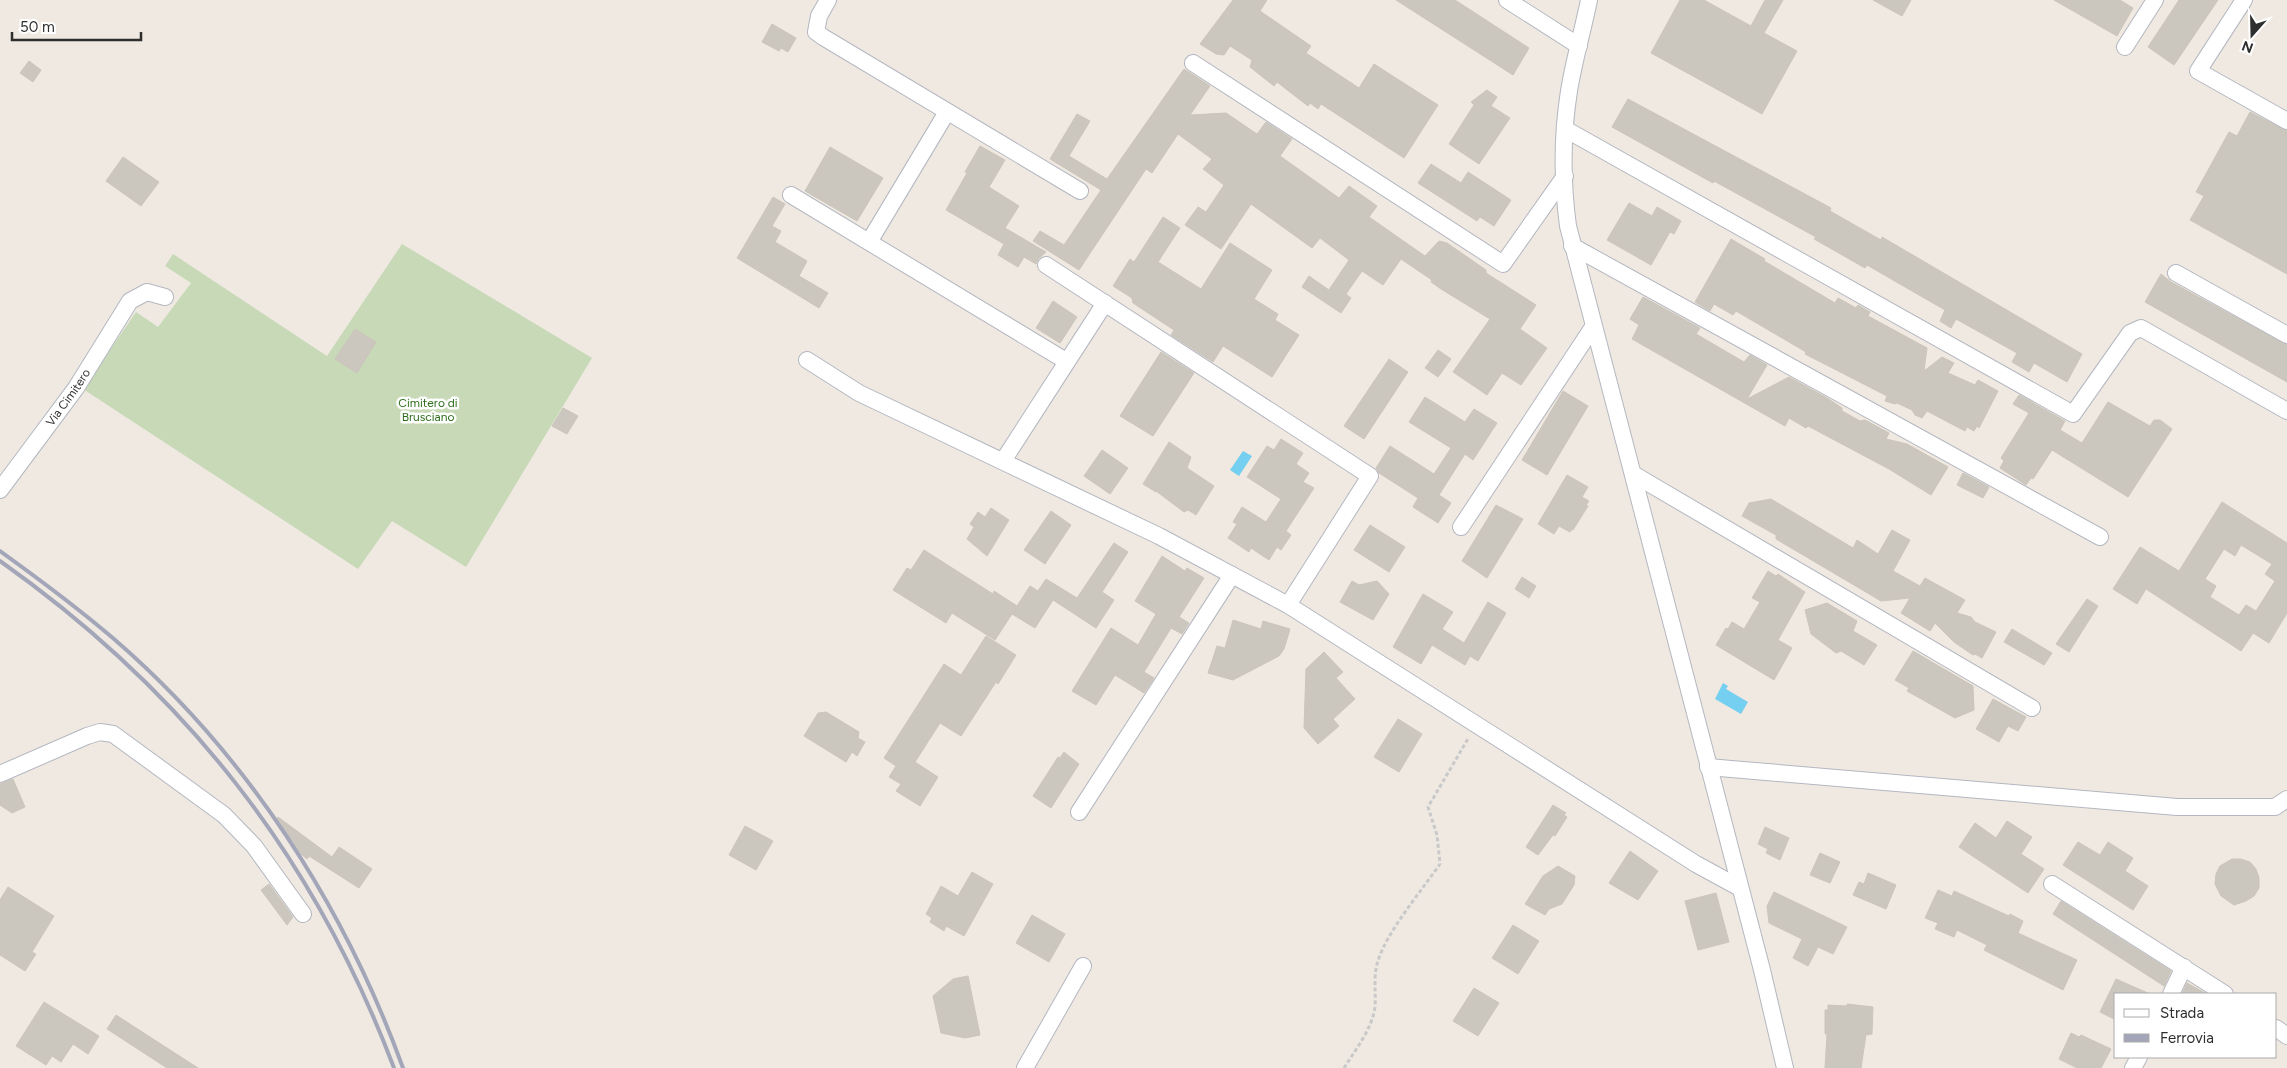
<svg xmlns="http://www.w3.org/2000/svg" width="2287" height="1068" font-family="Figtree,sans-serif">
	<rect width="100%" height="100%" fill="#efe9e1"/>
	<path fill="#c8d9b8" d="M402,244L592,358L466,567L392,521L358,569L83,389L136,312L158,327L191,283L165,266L173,254L327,356Z"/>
	<path fill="#75cff0" d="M1243,451L1252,456L1239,476L1230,470Z
		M1723,683L1728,686L1726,689L1748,702L1741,714L1715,699Z"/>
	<path fill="#cbc7bf" stroke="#cbc5ba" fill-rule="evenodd" d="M1233,0H1267L1260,11L1311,46L1306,53L1359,88L1374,64L1438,105L1404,158L1321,104L1318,109L1310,103L1308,106L1277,82L1274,86L1250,67L1252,60L1230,46L1224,55L1216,54L1200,44Z
		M1396,0H1455L1529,48L1513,75Z
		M1680,0H1704L1751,26L1765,0H1783L1764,33L1797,51L1762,114L1651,53Z
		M1873,0H1911L1902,16Z
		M2054,0H2120L2133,8L2117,36Z
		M2179,0H2218L2174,65L2148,47Z
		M772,24L796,38L788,52L781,48L779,51L762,42Z
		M29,61L41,70L33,82L20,73Z
		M1184,69L1210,86L1190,115L1226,113L1257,134L1266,122L1292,139L1280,156L1339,198L1349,186L1377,206L1369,217L1425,256L1439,241L1447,243L1486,270V273L1536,305L1520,329L1547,348L1521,385L1502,373L1487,395L1453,372L1490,319L1441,289L1431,282L1432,280L1401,259L1383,285L1362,271L1346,294L1351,298L1341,313L1302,287L1309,276L1329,290L1349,260L1320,238L1312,248L1251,204L1221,249L1185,225L1198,207L1206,212L1224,185L1203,169L1212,159L1178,134L1152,173L1146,169L1079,270L1033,241L1040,231L1064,245L1101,190L1050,159L1077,114L1090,121L1069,156L1107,179Z
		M1487,90L1497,97L1491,106L1510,118L1479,164L1449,144L1474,105L1471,102Z
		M1628,99L1831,208L1830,211L1881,240L1882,237L2082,354L2067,382L2034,363L2029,372L2012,362L2017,353L1956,319L1951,328L1940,321L1945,310L1867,265L1865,268L1814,239L1816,237L1714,181L1713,183L1612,127Z
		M2250,112L2287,131V274L2190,220L2204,196L2196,192L2229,132L2237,136Z
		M980,146L1005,160L989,187L1019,206L1005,228L1046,252L1038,259L1036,264L1024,257L1018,267L998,255L1004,244L946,210L967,173L965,172Z
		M830,147L883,178L857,221L805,191Z
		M123,157L159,182L141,206L106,181Z
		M1431,164L1461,183L1468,172L1511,200L1494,226L1480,217L1477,221L1418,183Z
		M773,197L785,204L772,226L781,231L775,242L807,261L799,276L828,293L819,308L737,258Z
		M1629,203L1652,216L1657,207L1681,221L1674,234L1670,232L1651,265L1607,240Z
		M1163,217L1180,228L1158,262L1201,289L1230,243L1272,270L1254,299L1278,314L1275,320L1299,335L1272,377L1223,346L1213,362L1171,335L1174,330L1133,303L1132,298L1113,286L1130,259L1134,262Z
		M1731,239L1765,259L1764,261L1835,303L1838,298L1856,308L1858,305L1870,312L1868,316L1927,348L1924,371L1942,357L1954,363L1948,373L1975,385L1978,380L1998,391L1979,428L1977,426L1974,431L1967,427L1965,431L1927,411L1922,418L1915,415L1912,410L1897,403L1895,404L1885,401L1887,396L1805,354L1806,352L1736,311L1733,315L1714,304L1710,311L1695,302Z
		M2161,274L2171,282L2287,345V382L2145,302Z
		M1643,297L1700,328L1696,334L1744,362L1750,355L1767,365L1747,399L1789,377L1827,398L1842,408V411L1860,421L1865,420L1889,433L1886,439L1907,444L1948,467L1931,495L1889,469L1808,426L1806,428L1789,418L1785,426L1632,339L1639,325L1630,319Z
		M1053,301L1077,317L1060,343L1036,328Z
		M355,329L376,342L357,373L335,359Z
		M1438,350L1451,359L1438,377L1425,368Z
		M1161,352L1194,373L1153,436L1120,416Z
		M1389,359L1408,372L1364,439L1344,426Z
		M1563,391L1588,406L1547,475L1522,460Z
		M2019,395L2065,421L2060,430L2082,443L2108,402L2150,426L2154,420H2160L2172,429L2128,497L2052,450L2033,479L2031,478L2026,485L2000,468L2004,461L2001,458L2029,413L2013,404Z
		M1425,397L1465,422L1474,409L1497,423L1473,460L1465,454L1439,495L1451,503L1438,523L1413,507L1418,498L1379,473L1376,468L1390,446L1434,474L1451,448L1409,422Z
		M563,408L578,416L567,434L552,426Z
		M1281,439L1303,453L1296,464L1309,473L1303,482L1314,488L1286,531L1291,535L1281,550L1277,547L1269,560L1251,548L1249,552L1228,538L1237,524L1233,522L1242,507L1266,522L1281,499L1247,477L1267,446L1274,450Z
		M1169,442L1191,457L1187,468L1214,486L1196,515L1188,510L1184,512L1156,491V492L1143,484Z
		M1102,450L1128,468L1110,494L1084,476Z
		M1963,473L1989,487L1983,498L1957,485Z
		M1567,475L1588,487L1582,497L1589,501L1586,505L1588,506L1573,530L1572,529L1570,532L1559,526L1554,534L1538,524Z
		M1771,499L1853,548L1857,540L1878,554L1892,530L1910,540L1893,571L1920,586L1925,578L1965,600L1957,613L1971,617L1975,622L1996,632L1982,658L1975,654L1973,655L1954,642L1935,623L1930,631L1901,613L1910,598L1881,601L1776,539V535L1742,516L1749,503Z
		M2222,502L2287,543V613L2269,643L2253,633L2241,651L2146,589L2137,604L2113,589L2140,547L2179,571ZM2241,545L2272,564L2265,574L2275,581L2256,611L2246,605L2239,615L2210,597L2216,586L2205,579L2224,549L2235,556Z
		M1496,505L1523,519L1487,578L1462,561Z
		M991,508L1009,520L987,556L967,539L974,527L970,524L978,512L985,517Z
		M1051,511L1071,525L1045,564L1024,550Z
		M1370,525L1405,547L1389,572L1354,550Z
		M1114,543L1128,552L1102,592L1114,600L1096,628L1053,600L1035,628L1012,614L995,640L952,613L946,623L893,590L907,568L911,570L924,550L993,594L994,591L1017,606L1030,586L1038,591L1046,579L1077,598Z
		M1162,556L1185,571L1187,568L1204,578L1179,617L1189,623L1182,634L1171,628L1144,672L1154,678L1144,693L1115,675L1096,705L1072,691L1111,628L1138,645L1156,614L1135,601Z
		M1768,571L1776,576L1778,574L1805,592L1778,640L1792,648L1774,680L1716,645L1726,628L1728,629L1732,622L1744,629L1760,602L1752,598Z
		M1522,577L1536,586L1529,598L1515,589Z
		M1352,581L1359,585L1377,581L1389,594L1373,620L1340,602Z
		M1423,594L1453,612L1442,629L1464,643L1488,602L1506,613L1478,661L1470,656L1465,665L1432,645L1421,664L1393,647Z
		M2087,599L2098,606L2069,652L2056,644Z
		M1827,603L1857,621L1853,631L1877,645L1864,665L1841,651L1836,653L1811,634L1805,610Z
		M1233,620L1261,629L1263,621L1290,629L1284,649L1279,656L1233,680L1208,673L1217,646L1225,648Z
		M2012,629L2052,653L2044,665L2004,642Z
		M986,636L1016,655L998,684L996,682L961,736L940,723L915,762L938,777L920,806L896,791L901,784L889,777L896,766L884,758L944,664L961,675Z
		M1913,651L1973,686L1974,710L1955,718L1907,691L1909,688L1895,680Z
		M1324,652L1343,672L1336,678L1355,699L1333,719L1339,726L1318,744L1304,728L1306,669Z
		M1993,699L2026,717L2018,731L2008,726L1999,742L1976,729Z
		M826,712L859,732L858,738L865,742L857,756L852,752L846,762L804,736L818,713Z
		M1398,719L1422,734L1399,772L1374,757Z
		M1064,752L1079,764L1051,808L1033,796L1058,757L1060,758Z
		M13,779L25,807L12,813L0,805V784Z
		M1553,805L1566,813L1564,815L1567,817L1555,836L1553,835L1538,855L1526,847Z
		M278,817L332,857L339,847L372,869L359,888L309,856L307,859L301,854L277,818Z
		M2007,821L2032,837L2021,854L2044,869L2028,893L1959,847L1975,823L1996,838Z
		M745,826L773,841L756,870L729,855Z
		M1765,827L1789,838L1780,860L1766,853L1768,849L1758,844Z
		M2078,842L2100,855L2108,842L2133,858L2125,871L2148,886L2133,910L2063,865Z
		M1630,851L1658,871L1638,900L1609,883Z
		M1820,853L1840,862L1830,883L1810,875Z
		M2232,859H2241L2250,862L2256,869L2259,878V888L2254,896L2246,901L2234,905L2221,896L2215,884L2216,874L2220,866Z
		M1558,866L1575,876L1574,885L1562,904L1549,909L1545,915L1525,904L1543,876Z
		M972,872L993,884L964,936L946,926L944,931L930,922L932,918L926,914L941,886L958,896Z
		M1868,873L1896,885L1886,909L1853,895L1859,882L1864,884Z
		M269,884L293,917L287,925L261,890Z
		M8,887L54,916L32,952L36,954L25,971L0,955V900Z
		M1938,890L1952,896L1954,891L2009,916L2010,914L2023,921L2018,933L2077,960L2063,990L1984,950L1987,945L1957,930L1954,937L1935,929L1938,923L1925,918Z
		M1774,892L1847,927L1833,954L1818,947L1808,966L1793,958L1802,939L1769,923L1767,906Z
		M1716,893L1729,942L1698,950L1685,901Z
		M2061,901L2171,971L2164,986L2053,914Z
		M1032,915L1065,934L1049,962L1016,943Z
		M1513,925L1539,941L1518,974L1492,958Z
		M968,976L980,1035L965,1038L941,1033L933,996L953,979Z
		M2116,979L2150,994H2116V1020L2100,1012Z
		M2187,983L2203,992L2207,994H2182Z
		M1474,988L1499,1003L1478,1036L1453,1021Z
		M44,1002L99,1036L88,1054L73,1044L61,1062L52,1056L46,1065L16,1046Z
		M1847,1004L1873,1007L1872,1034L1866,1035L1861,1068H1825L1827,1034H1825V1010H1828V1005L1847,1006Z
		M116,1015L198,1068H167L107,1029Z
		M2071,1033L2079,1037L2081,1035L2111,1049L2101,1068H2077L2059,1059Z"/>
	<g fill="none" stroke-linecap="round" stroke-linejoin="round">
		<g stroke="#b4b7c1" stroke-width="18">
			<g id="minor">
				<path d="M828,0L819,16L816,32L823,37L1080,191"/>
				<path d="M1507,0L1579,46"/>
				<path d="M1589,0C1583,30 1574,60 1569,91C1562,135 1562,181 1568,226L1762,970L1785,1068"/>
				<path d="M2244,0L2198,71L2287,121"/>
				<path d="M2125,47L2155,0"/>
				<path d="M1193,63L1503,264L1565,176"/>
				<path d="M1565,129L2073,414L2130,333L2141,328L2287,411"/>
				<path d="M791,195L1066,361"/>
				<path d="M869,242L947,112"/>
				<path d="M1572,246L2100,537"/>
				<path d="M1046,265L1370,476L1288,605"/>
				<path d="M2176,273L2287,335"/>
				<path d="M807,360L859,393L1159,536L1288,605L1696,864L1740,888"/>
				<path d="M1003,461L1105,303"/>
				<path d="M1633,474L2032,708"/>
				<path id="s1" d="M0,490L76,388L130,301L147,292L165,297"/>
				<path d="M1461,527L1593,327"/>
				<path d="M1708,767L2177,807H2275L2287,799"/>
				<path d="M0,774L87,736L100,732L113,734L224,815L254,846L303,914"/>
				<path d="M1079,812L1232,575"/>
				<path d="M2052,884L2225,994"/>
				<path d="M2171,994L2184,967"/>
				<path d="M2276,1028L2287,1036"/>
				<path d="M1025,1068L1083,966"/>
				<path d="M2133,1068L2139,1057"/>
			</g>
		</g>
		<path stroke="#c9c9c9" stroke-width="3" stroke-dasharray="4 2.5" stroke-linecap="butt" d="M1344,1068C1356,1049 1372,1029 1375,1007C1376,991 1373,976 1378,961C1386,933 1422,890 1440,864L1437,835L1428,807L1469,737"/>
		<use href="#minor" stroke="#fff" stroke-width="16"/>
		<path stroke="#a3a6b8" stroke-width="4" d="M0,551C39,579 78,608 114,639C246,753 344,905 403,1068
			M0,561C185,692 314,856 394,1068"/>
	</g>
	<g text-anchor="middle" stroke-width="5" stroke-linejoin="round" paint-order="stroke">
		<g font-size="12" fill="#2e2e2e" stroke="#fff">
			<text dy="4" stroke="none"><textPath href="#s1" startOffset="115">Via Cimitero</textPath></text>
		</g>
		<g font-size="12" fill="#2c6e1b" stroke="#fff">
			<text x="428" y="407">Cimitero di<tspan x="428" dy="14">Brusciano</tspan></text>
		</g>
	</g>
	<rect x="2114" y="993" width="162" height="65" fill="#ffffff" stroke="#ababab"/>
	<rect x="2124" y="1009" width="25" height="8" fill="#ffffff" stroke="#ababab"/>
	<text x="2160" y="1018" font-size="15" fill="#2e2e2e">Strada</text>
	<rect x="2124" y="1034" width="25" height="8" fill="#a3a6b8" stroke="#ababab"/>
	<text x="2160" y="1043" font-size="15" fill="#2e2e2e">Ferrovia</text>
	<g transform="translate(2252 35) rotate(200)" stroke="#ffffff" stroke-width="4" paint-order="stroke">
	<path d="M0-4L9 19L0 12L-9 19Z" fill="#2e2e2e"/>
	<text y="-8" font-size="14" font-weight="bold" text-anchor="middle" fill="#2e2e2e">N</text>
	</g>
	<path d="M12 32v8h129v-8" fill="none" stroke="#2e2e2e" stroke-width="2.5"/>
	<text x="20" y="32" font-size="15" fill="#2e2e2e" stroke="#ffffff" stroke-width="4" paint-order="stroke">50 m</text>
</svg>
